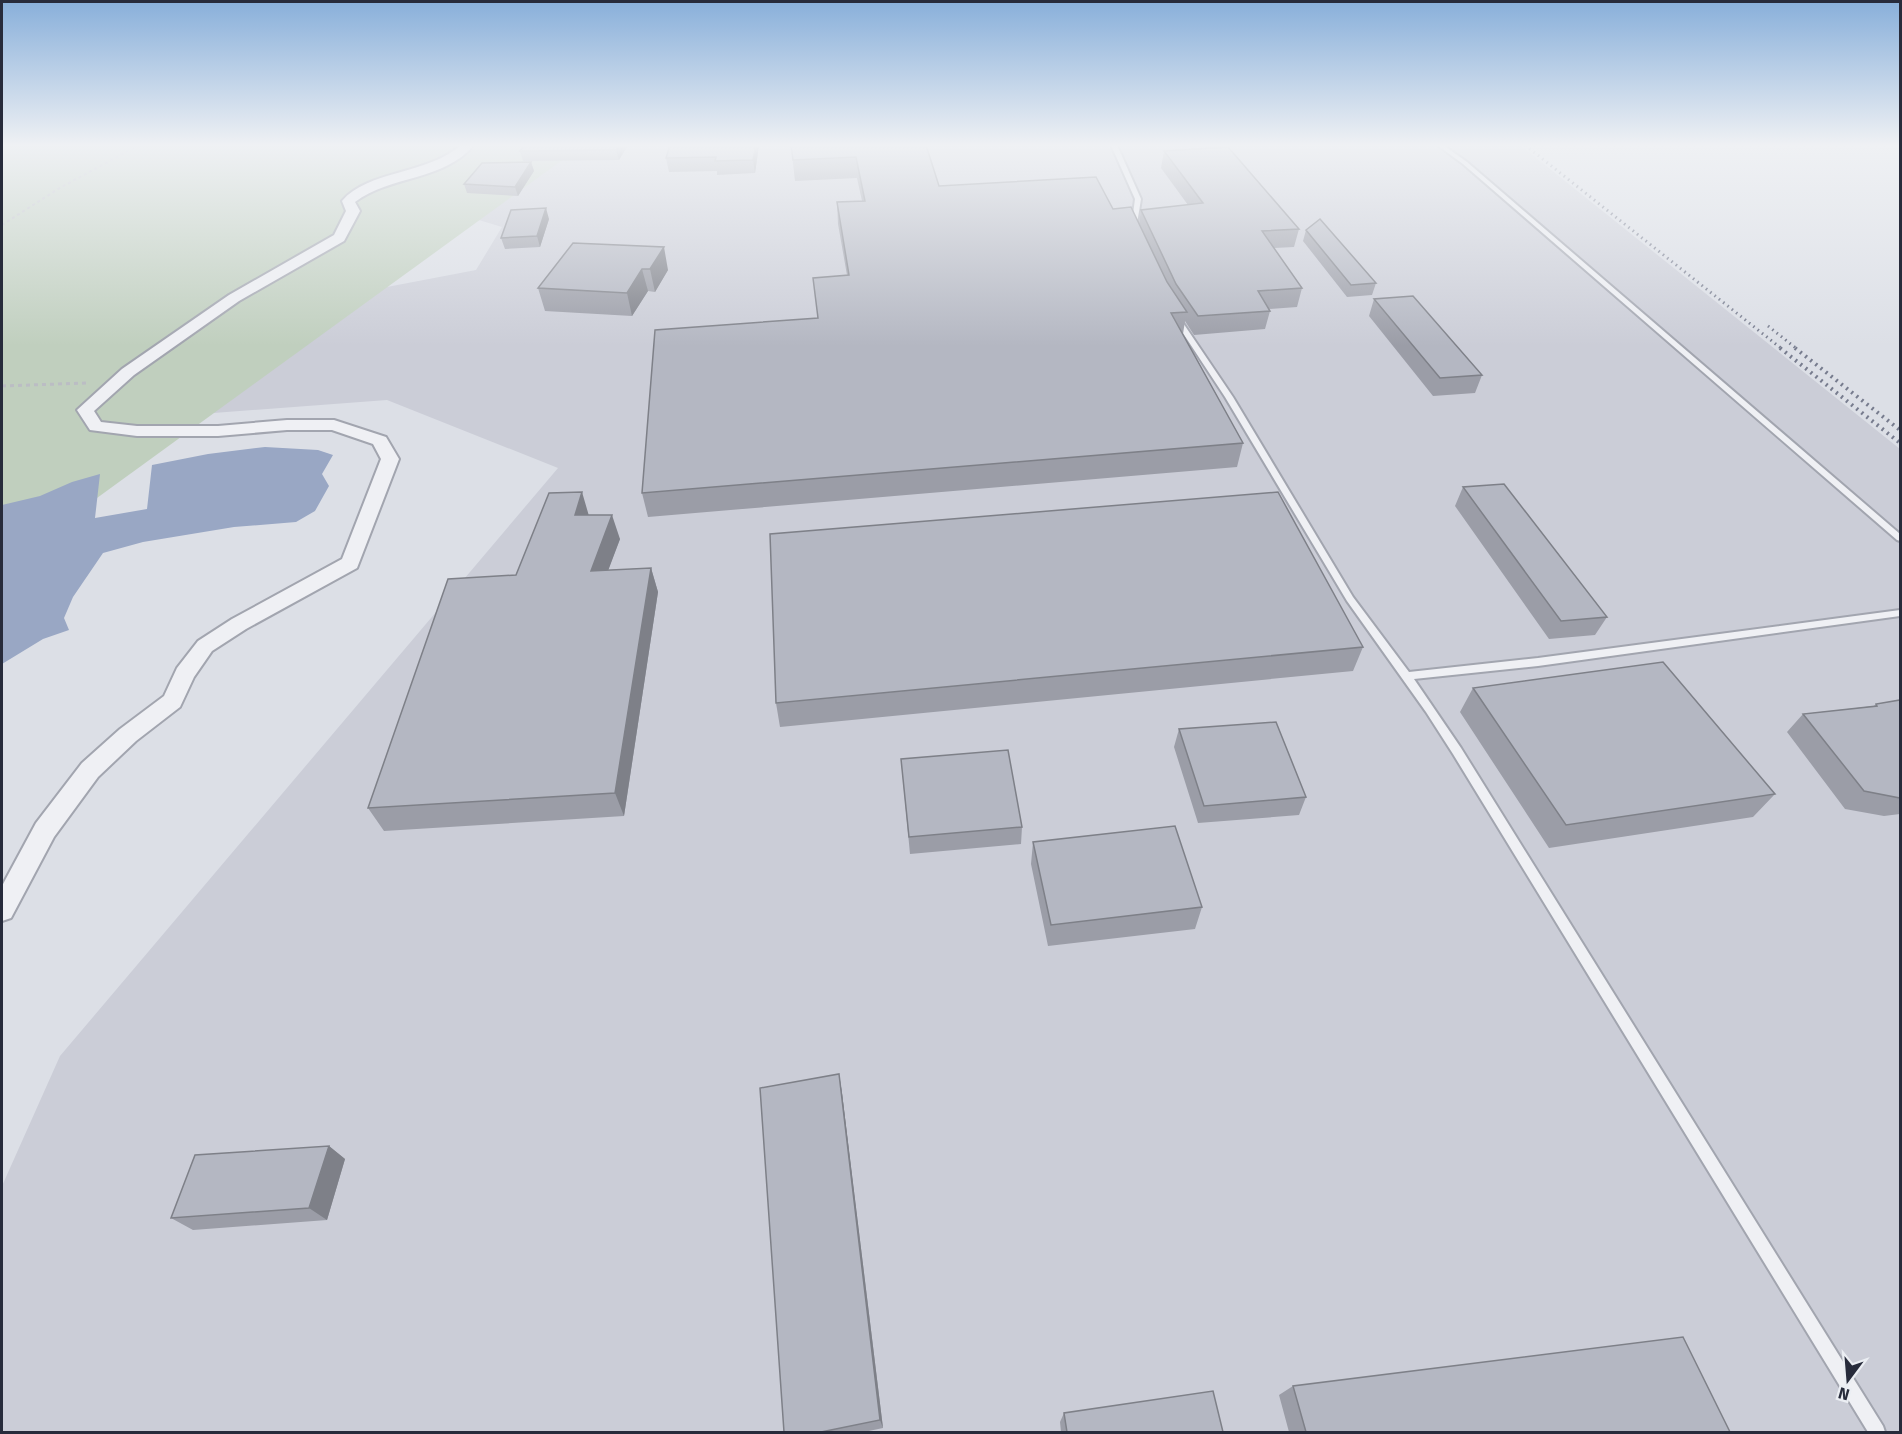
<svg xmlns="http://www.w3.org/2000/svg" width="1902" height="1434" font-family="'Fira Sans',sans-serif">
	<rect width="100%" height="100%" fill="#dcdfe6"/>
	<path fill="#cbcdd7" d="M414,145H1520L1900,449V1432H2V1186L60,1056L558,468L387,400L161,417L277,308L476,270L502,227L373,188Z"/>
	<path fill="#c0cfbe" d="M2,145H583L2,567Z"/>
	<path fill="#99a7c4" d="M265,447L318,450L333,455L322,474L329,486L315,511L296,522L234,527L143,542L103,553L73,597L64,618L69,630L43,639L2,664V505L40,496L72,482L100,474L95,518L147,509L152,465L208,454Z"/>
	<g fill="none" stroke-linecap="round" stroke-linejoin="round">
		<g stroke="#a2a5af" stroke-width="4">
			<path id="lane" d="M1111,145H1117L1141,199L1136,230L1131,229L1135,199Z
				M1437,145H1443L1467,162L1900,534V541L1897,540L1463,164Z
				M1175,317H1179L1233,397L1353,597L1409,672L1538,658L1900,610V616L1538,666L1414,679L1461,748L1883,1426L1885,1432H1868L1453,754L1426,712L1347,601L1225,397L1173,318Z"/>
		</g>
		<g stroke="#a2a5af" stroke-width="4">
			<path id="street" d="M461,145H474C444,181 391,175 355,202L360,211L344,241L239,301L134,375L94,411L101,422L137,426H218L287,420H334L386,437L399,459L357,568L246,629L212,651L194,677L180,707L136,741L98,777L54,837L11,918L2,921V886L36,823L82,763L120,729L164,696L177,668L198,641L232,619L342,559L381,459L373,444L332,430H287L218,436H137L90,430L77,410L122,369L229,295L334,235L346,211L342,201C368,170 427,175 461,145Z"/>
		</g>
		<path stroke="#bbbdc4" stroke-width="2" stroke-dasharray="3 3" stroke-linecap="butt" d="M2,225L58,189L139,145"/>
		<path stroke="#bbbdc4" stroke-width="3" stroke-dasharray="4 4" stroke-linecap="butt" d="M2,386L86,383"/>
		<use href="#lane" fill="#eff0f4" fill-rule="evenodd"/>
		<use href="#street" fill="#eff0f4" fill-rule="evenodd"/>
		<path stroke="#777c8e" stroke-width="3" stroke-dasharray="1.5 4" stroke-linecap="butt" d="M1525,145L1782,349
			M1768,326L1797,349"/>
		<path stroke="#777c8e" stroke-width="4" stroke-dasharray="2 4.5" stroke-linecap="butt" d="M1780,348L1900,443
			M1795,348L1900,430"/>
	</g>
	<path fill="#9b9da7" d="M525,145H628L619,160L523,161L520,151Z
		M670,145H759L755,173L717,175V171L669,172L666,158Z
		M791,145H926L939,186L1113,209L1139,224L1141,210L1188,205L1161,168L1164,151L1299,229L1294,247L1274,248L1302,288L1297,307L1269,309L1270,311L1265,329L1194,335L1185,321L1183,334L1243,443L1237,467L648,517L642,493L817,318L847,275L838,224L837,202L862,201L857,178L795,181Z
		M531,162L534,171L518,196L467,193L464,184Z
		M549,219L540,247L505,249L501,238Z
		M1306,230L1376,283L1372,295L1347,297L1303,241Z
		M573,243L668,270L655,292L648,291L632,316L545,311L538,288Z
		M1374,299L1482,375L1475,393L1433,396L1369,316Z
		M1463,487L1607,617L1595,635L1549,639L1455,506Z
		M589,515L620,539L608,570L651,568L658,592L624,816L384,831L368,808L516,575Z
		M1363,647L1353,671L780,727L776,703Z
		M1473,688L1775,794L1753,817L1549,848L1460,712Z
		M1900,700V814L1884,816L1845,809L1787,732L1803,714L1874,706L1876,704Z
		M1179,729L1306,797L1299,815L1198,823L1174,747Z
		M901,759L1022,827L1021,844L910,854Z
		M1033,842L1202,907L1195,929L1048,946L1031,864Z
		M839,1074L842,1093L883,1428L864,1432H784Z
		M329,1146L345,1159L327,1220L193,1230L171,1218Z
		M1293,1386L1730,1432H1289L1279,1395Z
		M1064,1413L1223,1432H1061L1060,1422Z"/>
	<path fill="#7e8088" d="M620,145H628L619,160L616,150Z
		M756,145H759L755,173L753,160Z
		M531,162L534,171L518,196L515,187Z
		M546,208L549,219L540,247L537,236Z
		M664,247L668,270L655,292L650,269Z
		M642,269L648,291L632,316L627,293Z
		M582,492L589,516L575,515Z
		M612,515L620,539L599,595L591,571Z
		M651,568L658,592L624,816L615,793Z
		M839,1074L842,1093L883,1428L880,1420Z
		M329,1146L345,1159L327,1220L309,1208Z"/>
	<path fill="#b4b7c2" stroke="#7e8088" stroke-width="1.5" d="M525,145H620L616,150L520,151Z
		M670,145H756L753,160L715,161L716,157L666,158Z
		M791,145H926L939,186L1096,177L1113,209L1131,207L1167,282L1187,312L1171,313L1243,443L642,493L655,330L818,318L813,278L849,275L837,202L865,201L856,157L793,160Z
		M1228,147L1299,229L1262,231L1302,288L1258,291L1270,311L1198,316L1176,284L1141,210L1203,203L1164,151Z
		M531,162L515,187L464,184L482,163Z
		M546,208L537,236L501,238L511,210Z
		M1320,219L1376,283L1351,285L1306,230Z
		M573,243L664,247L650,269H642L627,293L538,288Z
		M1413,296L1482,375L1440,378L1374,299Z
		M1504,484L1607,617L1561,621L1463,487Z
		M582,492L575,515H612L591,571L651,568L615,793L368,808L448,579L516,575L549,493Z
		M1278,492L1363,647L776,703L770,534Z
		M1663,662L1775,794L1566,825L1473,688Z
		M1900,700V798L1864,791L1803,714L1877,706L1876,704Z
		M1276,722L1306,797L1204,806L1179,729Z
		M1008,750L1022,827L909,837L901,759Z
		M1175,826L1202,907L1051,925L1033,842Z
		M839,1074L880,1420L821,1432H784L760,1088Z
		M329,1146L309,1208L171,1218L195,1155Z
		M1683,1337L1730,1432H1306L1293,1386Z
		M1213,1391L1223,1432H1067L1064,1413Z"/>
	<linearGradient id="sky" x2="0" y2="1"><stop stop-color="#88afda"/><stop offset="0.42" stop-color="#eff1f4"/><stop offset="1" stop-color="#eff1f4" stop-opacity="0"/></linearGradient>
	<rect width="1902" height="346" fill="url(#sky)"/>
	<rect width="1902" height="1434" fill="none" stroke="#272b3b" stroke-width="6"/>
	<g transform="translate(1848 1380) rotate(196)" stroke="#ebeef3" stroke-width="4.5" paint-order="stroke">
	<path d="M0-4.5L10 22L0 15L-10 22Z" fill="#272b3b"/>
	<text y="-9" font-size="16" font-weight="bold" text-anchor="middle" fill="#272b3b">N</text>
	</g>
</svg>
